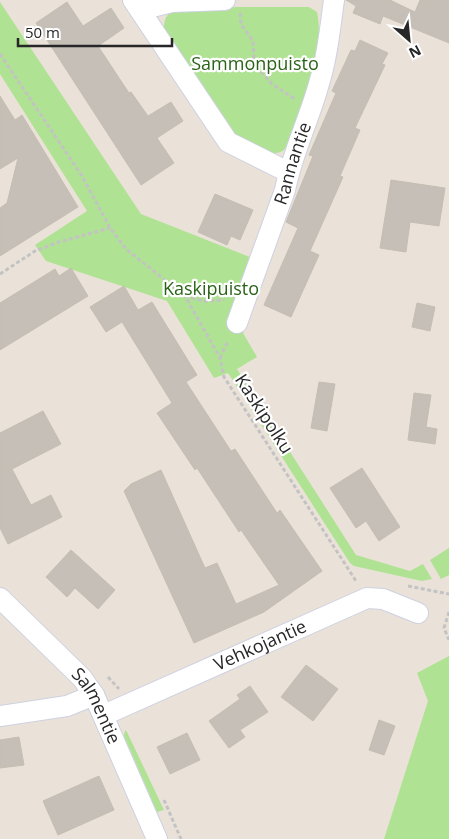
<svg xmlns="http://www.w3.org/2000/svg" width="449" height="839" font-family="'Open Sans',sans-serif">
	<rect width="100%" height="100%" fill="#eae2d8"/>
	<path fill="#afe293" d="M0,2L141,214L265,263L261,277L264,278L243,333L257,357L237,369L356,555L410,571L423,564L432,579L422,581L354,566L350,563L228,373L214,378L167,301L46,261L35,245L87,211L0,74Z
		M237,7H309L317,12C326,57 302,109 285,149C271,162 245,142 232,132L164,29C164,19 166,14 175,10Z
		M449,548V575L441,579L430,560Z
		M449,656V839H384L428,701L417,673Z
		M125,730L127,732L164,810L157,812L124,736Z"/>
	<path fill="#c5bfb8" stroke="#c5beb2" d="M346,0H390L415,12L420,0H449V43L383,16L380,24L353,13L356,6Z
		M67,2L83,26L111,8L124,28L98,46L129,93L131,92L148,116L171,102L183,121L157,138L174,163L141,185L36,23Z
		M360,40L388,53L382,64L385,65L355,128L360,130L340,176L343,177L310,251L319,255L291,317L264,305L298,228L286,222L313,156L309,155L336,93L332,91L351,50L355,51Z
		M0,96L15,120L22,115L78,207L0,256V208L7,203L18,158L0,169Z
		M391,180L445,188L439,226L410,222L406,252L380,248Z
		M215,194L253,210L240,240L231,236L227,245L198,232Z
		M71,268L88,296L0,350V303L55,269L59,276Z
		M124,286L138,310L152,302L197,375L186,382L231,451L235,449L277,513L280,510L322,571L264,612L194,643L124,491L131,484L161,470L205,568L217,563L236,604L279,585L241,530L239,532L197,468L195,470L157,413L172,403L122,322L106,332L90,307Z
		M417,303L435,307L430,331L412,327Z
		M319,382L335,384L327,431L311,428Z
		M414,393L431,395L426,427L437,429L435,444L408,440Z
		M43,411L61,444L12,469L31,505L51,495L62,517L8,544L0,528V433Z
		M362,468L400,527L379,541L366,521L356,528L330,488Z
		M71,550L115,590L98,609L75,588L67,597L46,577Z
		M306,665L338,689L313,721L281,697Z
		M250,686L268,712L240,730L245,737L229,748L209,721L240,699L237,695Z
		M379,720L395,726L384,755L369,750Z
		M187,733L200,760L170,774L157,747Z
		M19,737L24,765L0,768V740Z
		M99,776L114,810L58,835L43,801Z"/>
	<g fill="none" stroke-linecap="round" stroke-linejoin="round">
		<g stroke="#cdd1e1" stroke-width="22">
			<g id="minor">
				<path d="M133,0L228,142L288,172"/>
				<path d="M140,10L172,2L225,0"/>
				<path id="s1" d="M237,323L285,190C292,154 308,122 318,87C327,59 330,29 334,0"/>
				<path id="s2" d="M0,598L82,678L94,695L157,839"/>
				<path id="s3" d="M104,715L367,598L383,599L418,613"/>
				<path d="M0,716L67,706L94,695"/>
			</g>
		</g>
		<path stroke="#c3c3c3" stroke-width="3" stroke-dasharray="4 2.5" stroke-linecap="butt" d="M240,13L241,24L253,41L254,63L272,84L295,99
			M0,54L82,176L110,228L126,249L185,296L220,358L224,377L356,581
			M0,274L35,251L59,242L110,228
			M185,296L204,301L224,300
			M220,358L228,341
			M408,586L449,594
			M449,612L444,628L449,640
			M108,677L119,689
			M164,800L181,839"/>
		<use href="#minor" stroke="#fff" stroke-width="20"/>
	</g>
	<g text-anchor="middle" stroke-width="4.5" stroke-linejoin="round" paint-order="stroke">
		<g font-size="18" fill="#296318" stroke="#fff">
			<text x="255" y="70">Sammonpuisto</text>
			<text x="211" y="295">Kaskipuisto</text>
		</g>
		<g font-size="18" fill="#272727" stroke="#fff">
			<text dy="6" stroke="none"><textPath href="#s1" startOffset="169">Rannantie</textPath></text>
			<text transform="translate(264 414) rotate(57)" y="6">Kaskipolku</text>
			<text dy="6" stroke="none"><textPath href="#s3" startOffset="171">Vehkojantie</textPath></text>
			<text dy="6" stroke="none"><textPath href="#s2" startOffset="146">Salmentie</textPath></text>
		</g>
	</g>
	<g transform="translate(409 40) rotate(153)" stroke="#ffffff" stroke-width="4" paint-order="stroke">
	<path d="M0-4L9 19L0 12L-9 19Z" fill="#272727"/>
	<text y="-8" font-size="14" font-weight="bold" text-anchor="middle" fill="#272727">N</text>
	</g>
	<path d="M18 38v8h154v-8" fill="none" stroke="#272727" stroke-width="2.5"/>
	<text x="25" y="38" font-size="15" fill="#272727" stroke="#ffffff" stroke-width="4" paint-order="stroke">50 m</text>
</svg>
